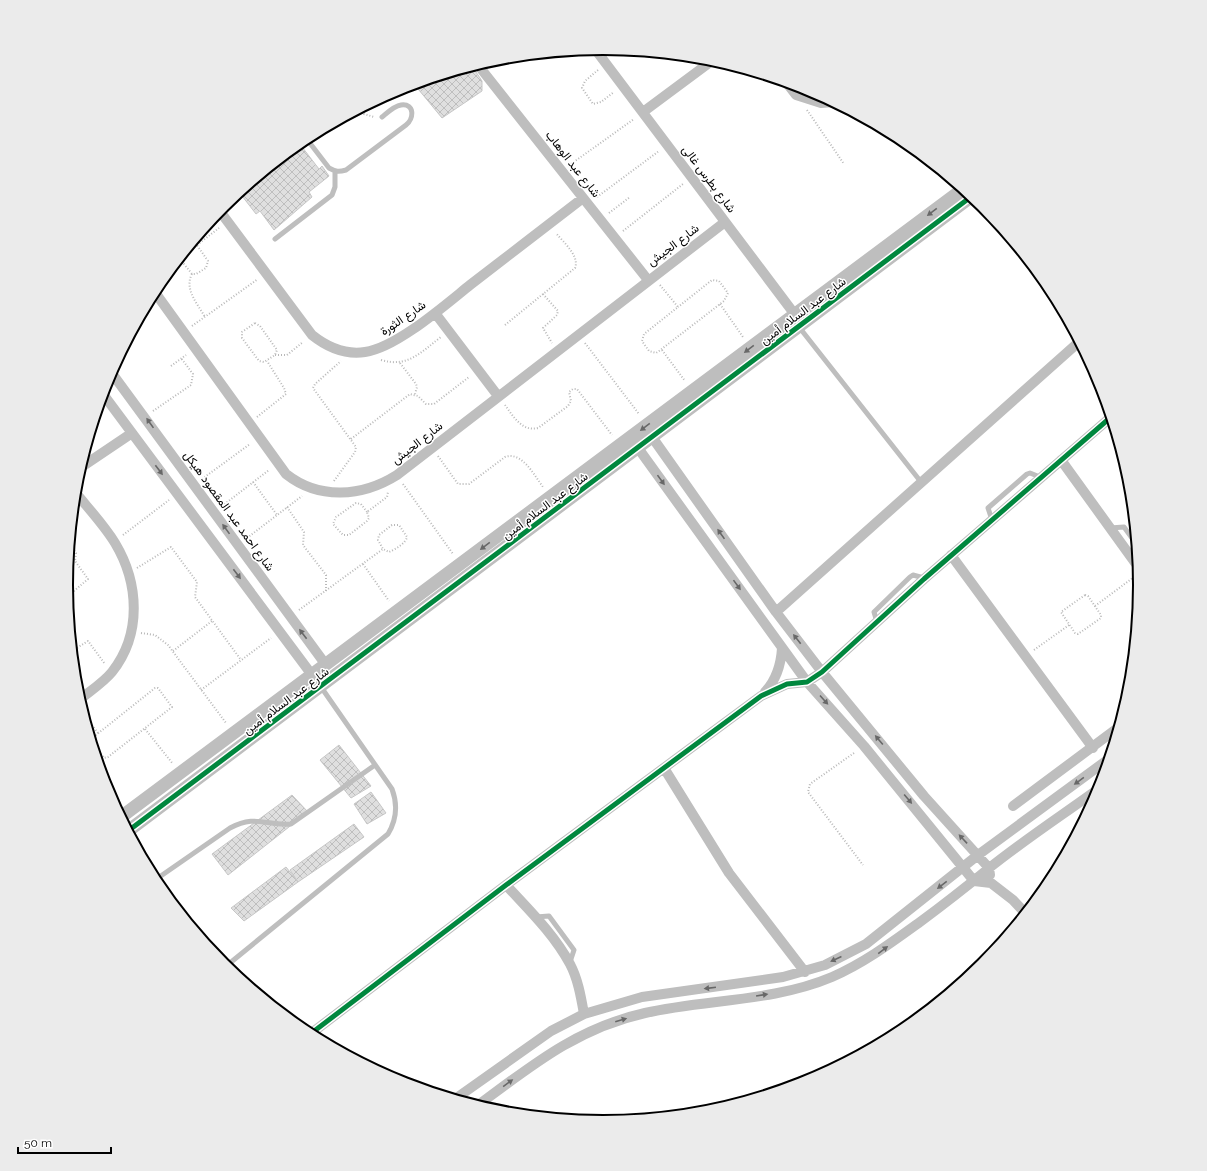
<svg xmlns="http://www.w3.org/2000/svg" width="1207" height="1171" font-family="Raleway,Vazirmatn,sans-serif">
	<defs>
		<pattern id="building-cross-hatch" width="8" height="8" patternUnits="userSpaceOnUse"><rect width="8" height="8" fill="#dfdfdf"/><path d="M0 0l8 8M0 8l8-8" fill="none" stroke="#bebebe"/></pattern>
	</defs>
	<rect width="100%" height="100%" fill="#fff"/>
	<path fill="url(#building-cross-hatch)" stroke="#c7c7c7" d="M472,66L482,81V91L442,118L414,84Z
		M299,143L319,169L322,166L329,176L309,192L312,197L274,230L260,211L256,214L239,192Z
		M339,745L371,786L351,798L320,760Z
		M371,792L386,813L367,824L354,804Z
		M292,795L308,812L228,875L212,854Z
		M354,824L364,837L298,882L290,870Z
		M286,867L298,882L244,921L231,908Z"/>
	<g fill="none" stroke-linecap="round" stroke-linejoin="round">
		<path stroke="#b9b9b9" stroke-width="2" stroke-dasharray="1 2" stroke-linecap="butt" d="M491,66L502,58
			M598,70L585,81L582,88L593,104L601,102L614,92
			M398,89L400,97
			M360,109L364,114L374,117
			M807,110L844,164
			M571,164L634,119
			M597,197L659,151
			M609,213L630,197
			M623,231L683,184
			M197,245L219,228
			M180,259L192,274H196L206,268L208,261L194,241
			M192,274C184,289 197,303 205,317
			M660,285L678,307L644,334L642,341L649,351L656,353L659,351L724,301L728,293L719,281L712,280L678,307
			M543,294L558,311L557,315L543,328L552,343
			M720,304L743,337
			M255,323L260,326L277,350L275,355L264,362L259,361L242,338V332Z
			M505,325L575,268C580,256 563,242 556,233
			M192,326L258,279
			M585,343L639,414
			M662,350L685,381
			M275,355H287L303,342
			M381,360C408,368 421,352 441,337
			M400,363L416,384L417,387L415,394
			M171,366L186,355
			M505,405C513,416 522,432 538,428L568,406L571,401L569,392L573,389H577L612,435
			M153,411L191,385L193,374L181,358
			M257,417L286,394L284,388L267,361
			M351,439L410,394L418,396L426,404H434L469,377
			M438,456L458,484H469L505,457C522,451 534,475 543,487
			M202,479L250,444
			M334,481L355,452L356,447L313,388L315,384L341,361
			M253,482L277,515
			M403,484L453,554
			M222,506L269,470
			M287,507L304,532L303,545L326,575V591
			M367,512L361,504L356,503L336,517L333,524L343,535H349L367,521L369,518L367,512L387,497L388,492
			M123,535L169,500
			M247,538L302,496
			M363,564L389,601
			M137,568L171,547L197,582L195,597L241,660
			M1085,595L1088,596L1101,615V618L1078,634L1075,633L1061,612Z
			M67,597L88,579L75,561L76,553L70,545
			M1095,606L1134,577
			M299,610L383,549L389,552C396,549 406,543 407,537L399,525H392L379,535L378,540L383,549
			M141,633L155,635L168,645L226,723
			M1034,650L1069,625
			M72,651L88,641L105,664
			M173,651L212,621
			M201,690L271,638
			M83,713L98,733
			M145,729L173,764
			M91,739L155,688H158L172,707L108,757L104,758L92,742
			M854,753L810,784L808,792L863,865"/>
		<path stroke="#bebebe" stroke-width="5" d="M306,138L329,168C336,172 339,172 346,170L406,125C414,119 415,103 401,105C394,106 387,113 382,117
			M275,239L332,195L335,187V171
			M799,327L921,482
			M992,520L988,508L1027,474L1030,473L1040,477
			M1110,528L1124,527L1137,545
			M877,622L874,612L910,577L913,575L924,578
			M155,880L230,828C256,814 265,826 291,824L375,765
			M536,917L549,916L574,950L570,962
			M225,967L388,834C397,819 398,805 392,789L321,687"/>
		<path stroke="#bebebe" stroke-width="10" d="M595,49L799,320
			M478,65L648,280
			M786,82L796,95L821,103L834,102
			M643,112L713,60
			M219,210L312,335C327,347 345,355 365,352C396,348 445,305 470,285C508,256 545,227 583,198
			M154,291L286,474C319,500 362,497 397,475L725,222
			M435,313L498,396
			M111,372L326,665
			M103,394L312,675
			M652,437L776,612L822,672L924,796L989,868L990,875
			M638,448L807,682L864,746L974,881L991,883L1013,900L1026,914
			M1061,460L1139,568
			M80,468L132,433
			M75,492C88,508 104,525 115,543C139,583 142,634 112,672C103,683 90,691 79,700
			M951,555L1093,748
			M776,612L1080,341
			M765,692C777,679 781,665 782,648
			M664,768L729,873L805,972
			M1013,806L1119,727
			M506,885C528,909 554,934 570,964C578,979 581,997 584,1014
			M309,1035L506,885L761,696L787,684L807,682L822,672L924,579L1111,417
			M455,1099L551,1031L584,1014L642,997L783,977L825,965L866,944L978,855L1110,758
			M477,1106C531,1066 577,1028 645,1013C706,999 773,1002 832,977C864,963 891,943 920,922C943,905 966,887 988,869C1024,840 1064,814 1101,787"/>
		<path stroke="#bebebe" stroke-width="13" d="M121,817L963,189
			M128,831L972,196"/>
		<g stroke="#fff" stroke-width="8">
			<path id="cycleway" d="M128,831L972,196
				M309,1035L506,885L761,696L787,684L807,682L822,672L924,579L1111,417"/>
		</g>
		<use href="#cycleway" stroke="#00873e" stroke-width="5"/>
	</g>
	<defs><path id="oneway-solid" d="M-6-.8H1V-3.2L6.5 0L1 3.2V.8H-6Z"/></defs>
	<g fill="#686868">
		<use href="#oneway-solid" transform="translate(932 212) rotate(143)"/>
		<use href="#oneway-solid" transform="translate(749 349) rotate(143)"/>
		<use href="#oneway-solid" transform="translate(150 423) rotate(-125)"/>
		<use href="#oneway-solid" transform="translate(645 427) rotate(143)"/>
		<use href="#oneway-solid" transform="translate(159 470) rotate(53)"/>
		<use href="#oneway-solid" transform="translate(661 480) rotate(54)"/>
		<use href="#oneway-solid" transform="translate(226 529) rotate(-126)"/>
		<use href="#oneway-solid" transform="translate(721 534) rotate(-125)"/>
		<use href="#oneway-solid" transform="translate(485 546) rotate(143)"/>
		<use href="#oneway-solid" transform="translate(237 574) rotate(53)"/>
		<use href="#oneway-solid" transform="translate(737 585) rotate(54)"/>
		<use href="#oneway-solid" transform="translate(303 634) rotate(-127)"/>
		<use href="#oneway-solid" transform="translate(797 639) rotate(-128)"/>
		<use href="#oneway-solid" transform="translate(824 700) rotate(48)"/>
		<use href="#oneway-solid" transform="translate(879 740) rotate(-130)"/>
		<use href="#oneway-solid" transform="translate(1079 781) rotate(144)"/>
		<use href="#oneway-solid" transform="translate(908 799) rotate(50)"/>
		<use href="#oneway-solid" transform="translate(963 839) rotate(-133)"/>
		<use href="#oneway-solid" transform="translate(942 885) rotate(142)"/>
		<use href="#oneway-solid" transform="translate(883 950) rotate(-37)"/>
		<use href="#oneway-solid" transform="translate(836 959) rotate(155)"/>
		<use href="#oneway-solid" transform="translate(710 988) rotate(173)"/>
		<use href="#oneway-solid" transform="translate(762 995) rotate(-9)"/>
		<use href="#oneway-solid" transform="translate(621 1020) rotate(-16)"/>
		<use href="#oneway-solid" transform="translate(508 1083) rotate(-36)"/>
	</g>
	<g text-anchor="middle" stroke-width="3" stroke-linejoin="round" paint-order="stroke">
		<g font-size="12" fill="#000" stroke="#fff">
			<text transform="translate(573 164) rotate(52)" y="4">شارع عبد الوهاب</text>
			<text transform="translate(709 179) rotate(53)" y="4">شارع بطرس غالى</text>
			<text transform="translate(673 245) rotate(-37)" y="4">شارع الجيش</text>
			<text transform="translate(803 311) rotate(-37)" y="4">شارع عبد السلام أمين</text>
			<text transform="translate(403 318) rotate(-34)" y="4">شارع الثورة</text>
			<text transform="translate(417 443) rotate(-38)" y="4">شارع الجيش</text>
			<text transform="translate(545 506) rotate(-37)" y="4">شارع عبد السلام أمين</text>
			<text transform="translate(229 511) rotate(54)" y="4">شارع احمد عبد المقصود هيكل</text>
			<text transform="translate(286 701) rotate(-37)" y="4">شارع عبد السلام أمين</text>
		</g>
	</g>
	<path d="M0 0H1207V1171H0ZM73 585a530 530 0 1 1 1060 0a530 530 0 1 1-1060 0Z" fill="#ebebeb" fill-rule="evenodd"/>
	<path fill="none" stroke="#000" stroke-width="2" d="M73 585a530 530 0 1 1 1060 0a530 530 0 1 1-1060 0Z"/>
	<path d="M18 1147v6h93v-6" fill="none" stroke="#000000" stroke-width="2"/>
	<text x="24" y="1147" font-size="12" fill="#000000" stroke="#ffffff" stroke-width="3" paint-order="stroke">50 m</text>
</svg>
